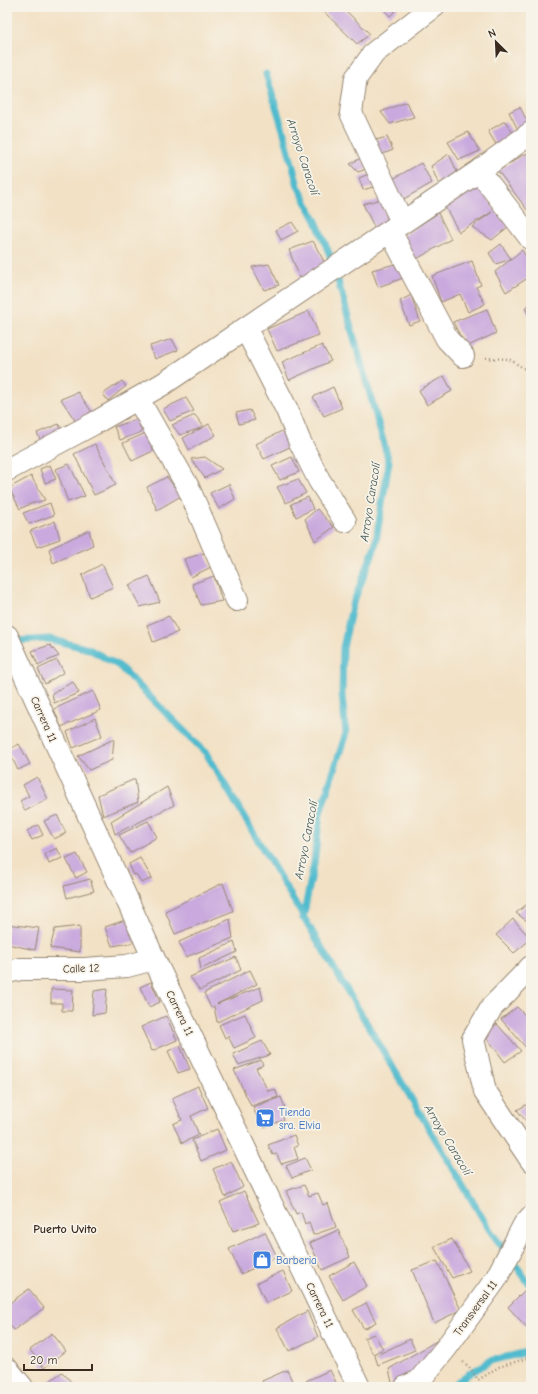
<svg xmlns="http://www.w3.org/2000/svg" width="538" height="1394" font-family="'Comic Neue',sans-serif">
	<rect width="100%" height="100%" fill="#f7f3e8"/>
	<filter id="ink" filterUnits="userSpaceOnUse"><feTurbulence type="fractalNoise" baseFrequency=".025" numOctaves="2"/><feDisplacementMap in="SourceGraphic" scale="8" xChannelSelector="R" yChannelSelector="G"/><feConvolveMatrix kernelMatrix="1 2 1 2 8 2 1 2 1" color-interpolation-filters="sRGB"/></filter>
	<filter id="wash" filterUnits="userSpaceOnUse"><feTurbulence type="fractalNoise" baseFrequency=".012" numOctaves="4" result="noise"/><feDisplacementMap in="SourceGraphic" scale="16" xChannelSelector="R" yChannelSelector="G"/><feGaussianBlur stdDeviation="0.9" result="paint"/><feColorMatrix in="noise" values="0 0 0 0 0 0 0 0 0 0 0 0 0 0 0 0 0 1.4 0 .05"/><feComposite in="paint" operator="in"/></filter>
	<g filter="url(#wash)">
		<rect width="100%" height="100%" fill="#f2e1c5"/>
		<g fill="none" stroke-linecap="round" stroke-linejoin="round">
			<path stroke="#51bbcd" stroke-width="7" d="M266,74L284,133L298,186L316,221L333,263L389,462L375,547L352,606L343,648L342,695L346,733L320,813L314,863L303,918
				M13,641L49,639L89,649L119,666L206,753L489,1229L531,1286
				M452,1387L464,1377L490,1361L531,1351"/>
		</g>
		<g id="blocks">
			<path fill="#caaade" d="M322,7H342L370,34L357,44L320,8Z
				M381,7H399L390,16Z
				M406,102L414,117L390,124L381,112Z
				M520,107L529,125L519,132L509,112Z
				M505,121L516,138L497,146L488,131Z
				M468,132L480,151L459,160L448,142Z
				M387,137L393,150L375,157L369,142Z
				M531,152V215L498,171L523,155Z
				M449,154L459,176L439,185L431,166Z
				M361,158L369,168L358,172L350,164Z
				M421,163L432,183L400,201L391,180Z
				M371,173L376,186L363,190L359,178Z
				M479,183L495,210L509,226L492,240L472,227L492,212L459,232L444,205Z
				M381,199L389,224L375,229L363,204Z
				M438,213L451,239L415,260L403,236Z
				M292,222L298,231L281,240L276,230Z
				M313,241L327,267L301,281L289,250Z
				M501,244L511,259L496,264L489,253Z
				M522,250L531,265V276L506,292L495,272Z
				M472,261L481,285L476,287L485,304L468,312L460,294L441,302L432,276Z
				M399,263L406,277L378,287L372,270Z
				M269,264L279,285L264,290L252,267Z
				M411,295L420,321L409,325L400,301Z
				M531,303V319L525,308Z
				M487,309L496,333L466,347L453,322Z
				M309,311L319,335L277,351L267,329Z
				M172,339L178,350L155,359L150,346Z
				M322,345L331,361L289,380L282,362Z
				M444,376L452,391L427,405L419,390Z
				M122,381L126,386L108,401L103,394Z
				M333,387L342,408L324,416L313,397Z
				M78,392L94,415L78,425L61,399Z
				M186,398L194,411L170,421L163,409Z
				M250,410L255,420L239,424L236,413Z
				M195,415L204,427L180,435L172,425Z
				M137,419L142,432L120,440L114,427Z
				M59,424L63,435L44,447L37,433Z
				M209,424L216,435L189,450L183,438Z
				M284,430L292,446L264,459L256,444Z
				M146,433L155,450L132,461L123,443Z
				M95,444L116,485L94,495L74,454Z
				M205,457L222,469L205,478L191,459Z
				M292,457L299,472L280,480L272,466Z
				M69,464L85,496L68,502L56,469Z
				M50,465L56,479L45,483L40,469Z
				M31,476L45,500L30,504L20,509L9,488Z
				M167,477L181,496L157,510L147,487Z
				M298,479L306,493L286,503L277,487Z
				M229,484L235,499L219,509L210,493Z
				M308,497L313,509L296,517L291,504Z
				M50,503L54,515L29,524L23,513Z
				M317,509L334,527L315,541L305,519Z
				M55,521L60,539L37,547L30,531Z
				M89,530L93,545L53,563L49,549Z
				M205,553L211,567L191,577L184,559Z
				M102,564L113,587L90,597L82,575Z
				M149,576L160,602L140,607L129,585Z
				M214,576L222,601L201,605L192,584Z
				M169,616L178,632L153,642L147,625Z
				M50,645L59,656L38,665L32,651Z
				M57,660L64,672L45,684L38,669Z
				M73,682L79,693L54,703L52,693Z
				M93,691L101,710L61,727L54,709Z
				M95,718L102,736L73,748L67,732Z
				M114,739L112,760L89,770L78,756Z
				M19,744L30,764L18,770L8,750Z
				M37,777L48,799L25,811L20,801L29,796L23,785Z
				M135,779L138,802L103,816L98,795Z
				M167,787L174,805L115,834L111,821Z
				M57,815L66,833L54,839L44,821Z
				M148,821L157,837L130,853L119,835Z
				M38,825L43,835L32,840L27,831Z
				M57,848L62,858L49,864L45,854Z
				M77,854L87,872L76,878L66,859Z
				M140,858L152,878L142,883L136,874L134,875L129,864Z
				M90,879L94,891L67,898L64,886Z
				M223,883L233,911L175,934L165,911Z
				M531,901V924L516,913Z
				M128,919L137,942L112,946L105,927Z
				M230,919L233,938L186,957L179,942Z
				M513,919L531,939L514,953L496,935Z
				M7,924L39,928L35,950L7,944Z
				M80,926V952L50,948L55,929Z
				M234,942L237,952L201,969L199,958Z
				M236,957L241,970L200,990L190,977Z
				M250,970L257,984L217,1004L260,987L263,1000L217,1022L214,1006L211,1008L204,993Z
				M151,982L160,1002L149,1007L140,987Z
				M51,989L73,990L72,1011H62V1003H51Z
				M107,989L105,1013L92,1015L94,991Z
				M517,1007L531,1021V1047L528,1050L501,1019Z
				M245,1014L256,1038L234,1048L228,1036L225,1038L219,1025Z
				M166,1016L177,1040L152,1051L141,1027Z
				M497,1024L521,1051L505,1062L483,1033Z
				M262,1041L270,1055L238,1065L233,1054Z
				M180,1046L190,1069L178,1073L168,1051Z
				M261,1060L263,1065L256,1068L268,1091L275,1089L278,1097L251,1106L234,1070Z
				M198,1086L208,1108L191,1116L199,1135L182,1143L173,1124L182,1120L172,1098Z
				M281,1097L285,1108L281,1110L284,1120L264,1127L260,1117L257,1118L253,1107Z
				M531,1102V1127L517,1110Z
				M217,1129L226,1150L201,1161L192,1140Z
				M294,1135L298,1146L294,1147L298,1159L281,1164L277,1154L273,1155L268,1145Z
				M305,1158L311,1170L292,1178L286,1166Z
				M231,1161L243,1187L225,1197L213,1169Z
				M304,1185L309,1196L318,1193L323,1205L328,1203L336,1227L313,1235L309,1222L305,1224L301,1212L296,1214L286,1191Z
				M244,1191L259,1223L233,1231L220,1202Z
				M338,1230L350,1257L322,1270L310,1243Z
				M265,1232L277,1257L241,1274L229,1249Z
				M452,1239L470,1271L452,1278L434,1247Z
				M437,1261L461,1310L434,1323L412,1270Z
				M354,1262L367,1286L343,1300L329,1276Z
				M283,1271L292,1291L266,1303L257,1283Z
				M29,1289L44,1308L14,1330L7,1322V1305Z
				M526,1289L531,1297V1332L508,1307Z
				M366,1303L376,1322L364,1329L353,1310Z
				M307,1311L318,1337L289,1351L277,1328Z
				M52,1333L66,1351L44,1368L30,1350Z
				M374,1334L383,1349L373,1354L364,1338Z
				M410,1339L415,1350L378,1365L375,1356Z
				M438,1340L415,1378L393,1387L389,1369Z
				M287,1370L293,1383L284,1387H265L262,1381Z
				M330,1370L338,1387H309L306,1381Z
				M62,1372L76,1387H56L50,1381Z"/>
		</g>
	</g>
	<g filter="url(#ink)">
		<use href="#blocks" fill-opacity="0" stroke="#968672" stroke-width="1"/>
		<g fill="none" stroke-linecap="round" stroke-linejoin="round">
			<g stroke="#968672" stroke-width="24">
				<path id="minor" d="M479,171L531,239
					M402,222L351,113L356,78L374,53L433,7
					M390,231L447,339L463,356
					M246,329L287,410L299,440L319,480L345,521
					M138,399L188,487L237,600
					M7,470L93,424L163,384L479,171L531,133
					M7,636L154,959L359,1387
					M531,967L492,1007L473,1039L485,1091L531,1160
					M7,972L21,969H84L127,966L154,959
					M7,1369L22,1387
					M406,1387L419,1381L446,1348L496,1279L524,1225L531,1217"/>
			</g>
			<path stroke="#968672" stroke-width="2.5" stroke-dasharray="1 3" stroke-linecap="butt" d="M486,358L509,359L531,373
				M463,1362L469,1367L478,1380L499,1367L531,1357"/>
			<use href="#minor" stroke="#fff" stroke-width="22"/>
		</g>
	</g>
	<defs>
		<g id="supermarket-square" transform="scale(1)"><rect x="-9" y="-9" width="18" height="18" rx="4" fill="#3f7fe0" stroke="#f7f3e8"/><path d="M-6-5.5h2.5l.6 2H6L4.5 2H-2.5L-4.4-4H-6ZM-1.5 3.2a1.3 1.3 0 1 0 .1 0ZM3 3.2a1.3 1.3 0 1 0 .1 0Z" fill="#fff"/></g>
		<g id="shop-square" transform="scale(1)"><rect x="-9" y="-9" width="18" height="18" rx="4" fill="#3f7fe0" stroke="#f7f3e8"/><path d="M-5-2.5h2.3a2.7 3.5 0 0 1 5.4 0H5L5.5 6h-11ZM-1.5-2.5h3a1.5 2.3 0 0 0-3 0Z" fill="#fff"/></g>
	</defs>
	<g fill-rule="evenodd">
		<use href="#supermarket-square" x="265" y="1118"/>
		<use href="#shop-square" x="262" y="1260"/>
	</g>
	<g text-anchor="middle" stroke-width="3.5" stroke-linejoin="round" paint-order="stroke">
		<g font-size="11" fill="#3b2a1e" stroke="#f7f3e8">
			<text transform="translate(44 719) rotate(66)" y="4">Carrera 11</text>
			<text transform="translate(81 968) rotate(-2)" y="4">Calle 12</text>
			<text transform="translate(180 1013) rotate(64)" y="4">Carrera 11</text>
			<text transform="translate(320 1305) rotate(64)" y="4">Carrera 11</text>
			<text transform="translate(475 1308) rotate(-54)" y="4">Transversal 11</text>
		</g>
		<g font-size="11" fill="#366cbe" stroke="#f7f3e8" text-anchor="start">
			<text x="279" y="1116">Tienda<tspan x="279" dy="13">sra. Elvia</tspan></text>
			<text x="276" y="1264">Barberia</text>
		</g>
		<g font-size="12" font-style="italic" fill="#425653" stroke="#f7f3e8">
			<text transform="translate(303 157) rotate(72)" y="4">Arroyo Caracolí</text>
			<text transform="translate(370 502) rotate(-81)" y="4">Arroyo Caracolí</text>
			<text transform="translate(306 840) rotate(-79)" y="4">Arroyo Caracolí</text>
			<text transform="translate(448 1140) rotate(59)" y="4">Arroyo Caracolí</text>
		</g>
		<g font-size="12" font-weight="bold" fill="#3b2a1e" stroke="#f7f3e8">
			<text x="65" y="1233">Puerto Uvito</text>
		</g>
	</g>
	<rect width="538" height="1394" fill="none" stroke="#f7f3e8" stroke-width="24"/>
	<g transform="translate(496 42) rotate(336)" stroke="#f7f3e8" stroke-width="3" paint-order="stroke">
	<path d="M0-3L7 15L0 10L-7 15Z" fill="#3b2a1e"/>
	<text y="-6" font-size="11" font-weight="bold" text-anchor="middle" fill="#3b2a1e">N</text>
	</g>
	<path d="M24 1364v6h68v-6" fill="none" stroke="#3b2a1e" stroke-width="2"/>
	<text x="30" y="1364" font-size="12" fill="#3b2a1e" stroke="#f7f3e8" stroke-width="3" paint-order="stroke">20 m</text>
</svg>
